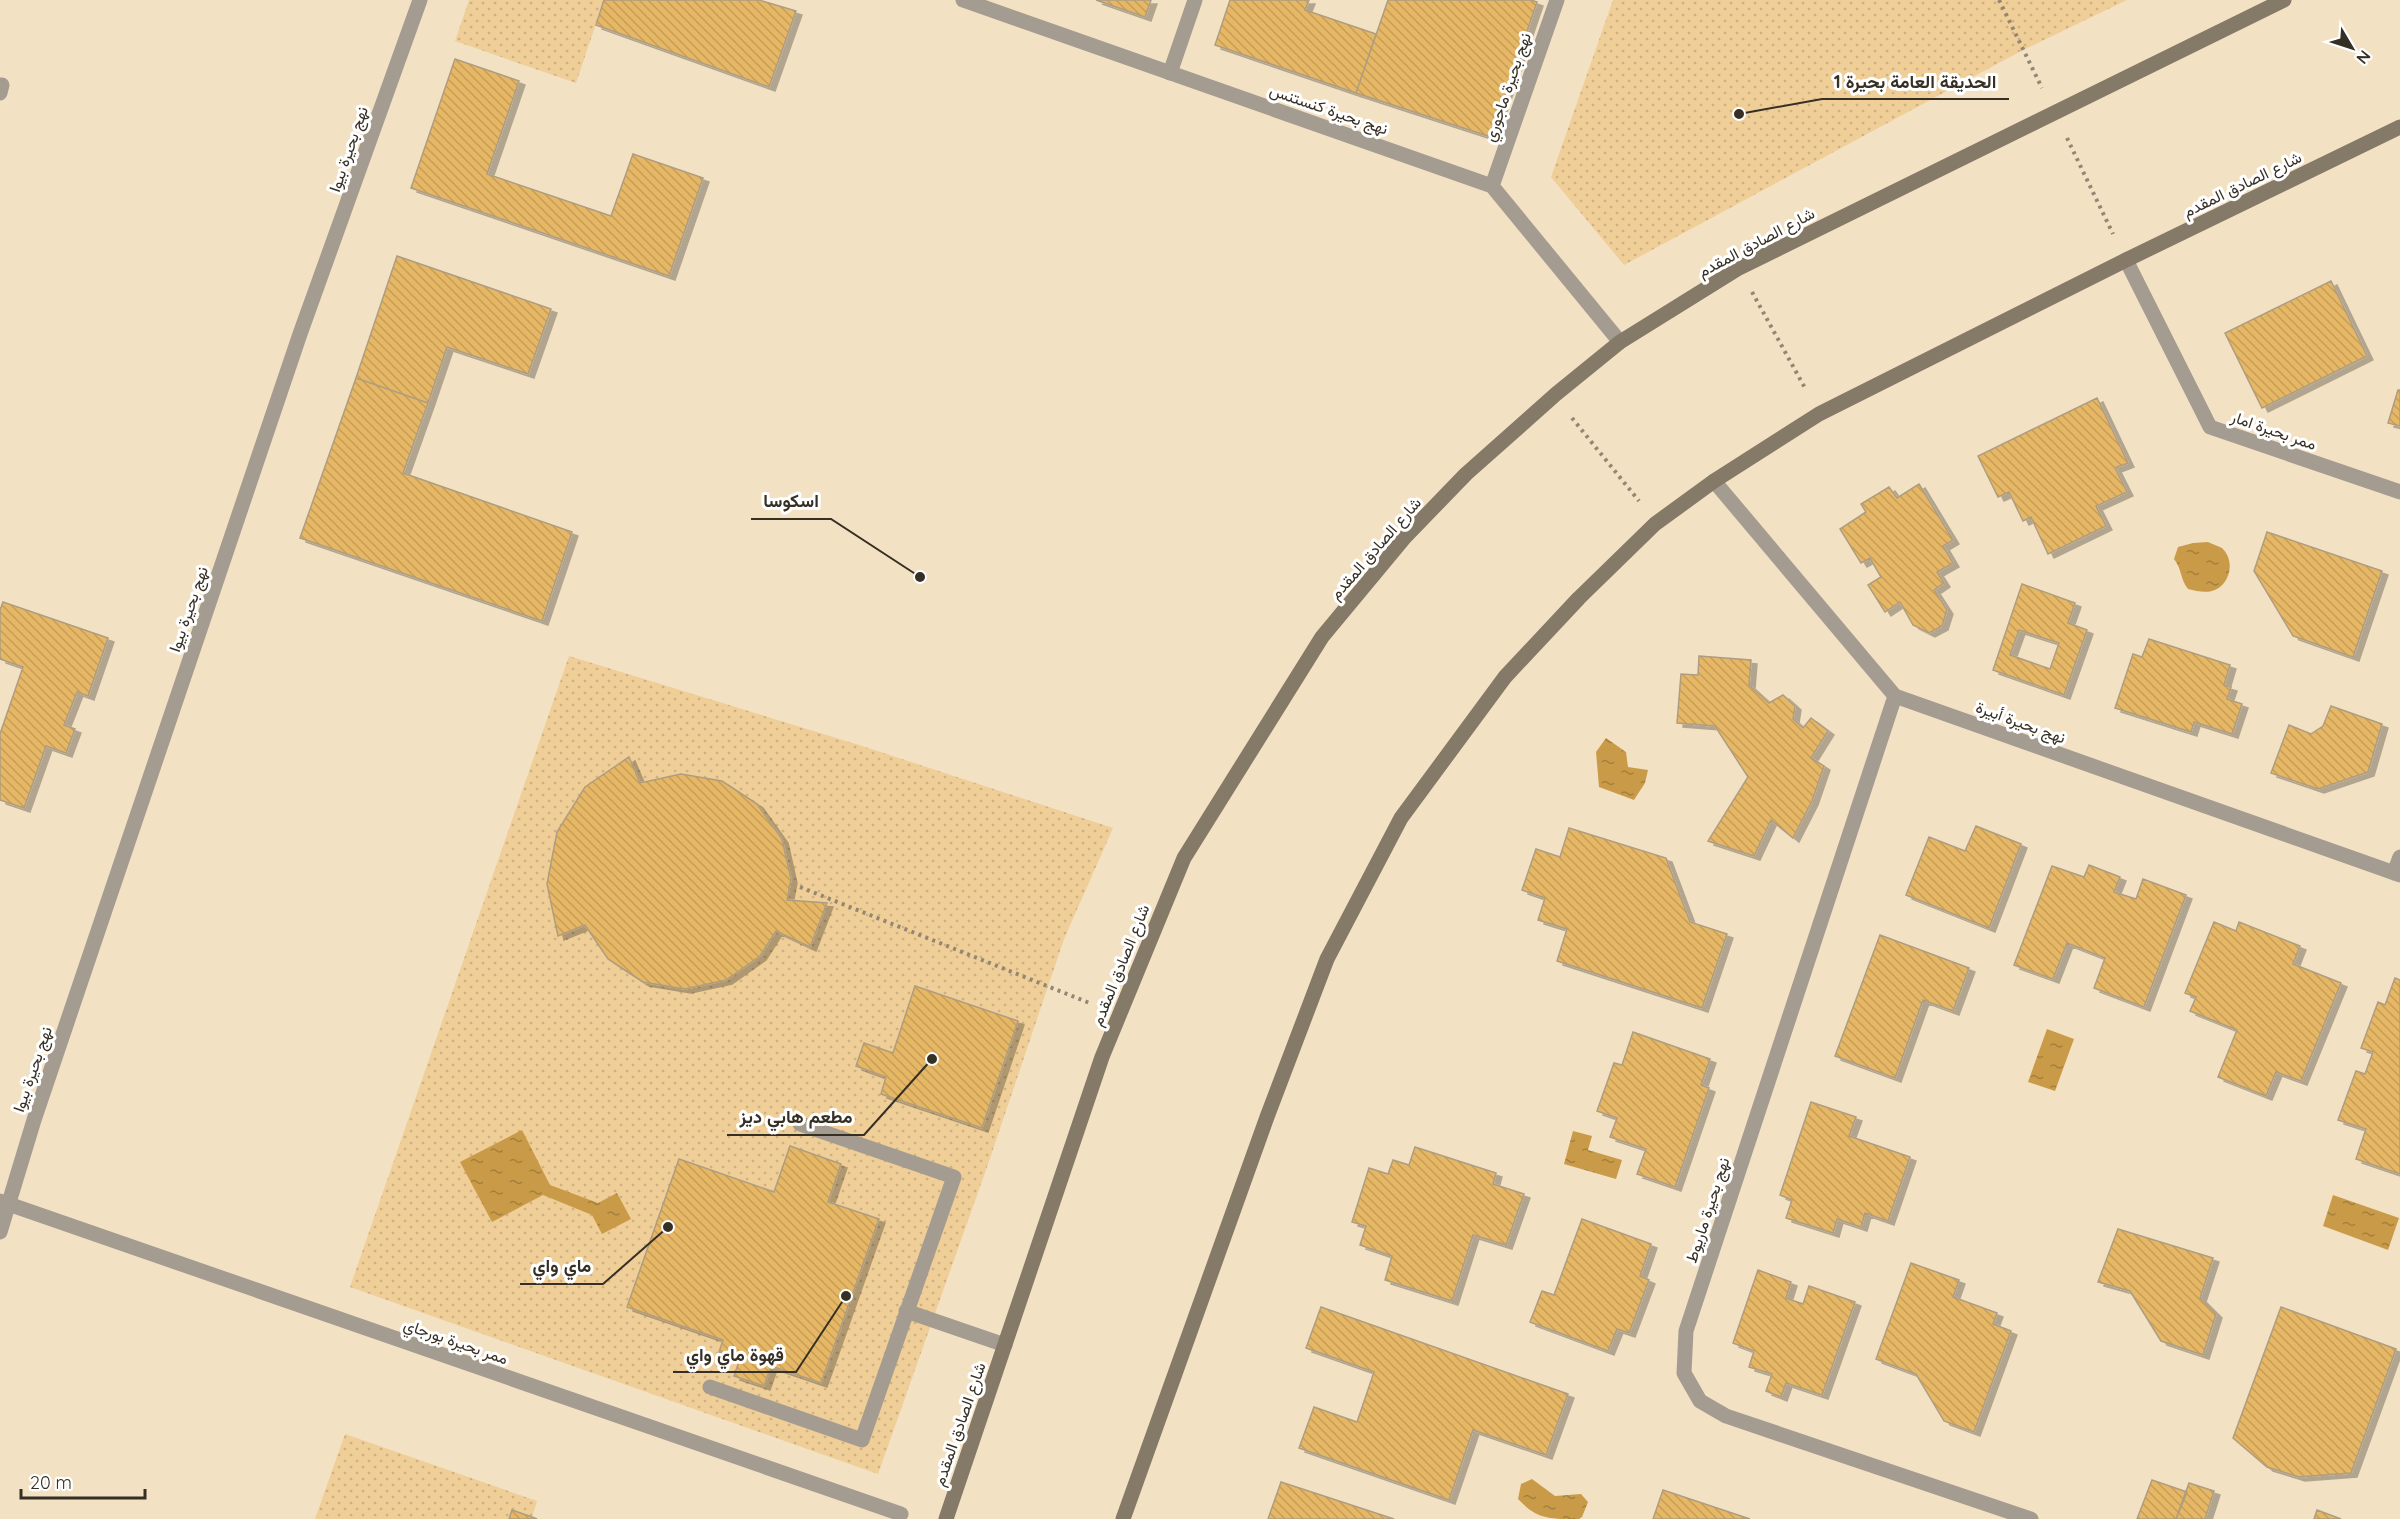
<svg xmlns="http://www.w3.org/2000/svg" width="2400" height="1519" font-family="Quicksand,Vazirmatn,sans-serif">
	<defs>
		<pattern id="grass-dots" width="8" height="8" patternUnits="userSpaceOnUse" patternTransform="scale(1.5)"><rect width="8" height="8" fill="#efce97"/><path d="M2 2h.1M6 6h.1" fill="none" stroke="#ceb182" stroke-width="1.8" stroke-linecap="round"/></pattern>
		<pattern id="water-ripples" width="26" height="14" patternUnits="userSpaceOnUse" patternTransform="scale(1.5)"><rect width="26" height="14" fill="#c99b48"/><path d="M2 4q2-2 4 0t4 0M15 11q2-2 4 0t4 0" fill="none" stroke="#a47f3c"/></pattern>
		<pattern id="building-back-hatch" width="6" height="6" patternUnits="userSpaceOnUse" patternTransform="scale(1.5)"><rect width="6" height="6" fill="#e6b865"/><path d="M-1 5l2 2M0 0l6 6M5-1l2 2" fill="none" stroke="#c69e58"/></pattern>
		<filter id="shadow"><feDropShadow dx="6" dy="4" stdDeviation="0" flood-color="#0004"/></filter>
	</defs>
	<rect width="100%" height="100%" fill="#f3e1c4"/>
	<path fill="url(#grass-dots)" d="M469,0H604L576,83L455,41Z
		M1613,0H2127L2023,50L1624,265L1551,177Z
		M569,656L859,745L1113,828L1064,939L987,1167L878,1474L350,1287Z
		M345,1434L537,1501L532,1517L509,1519H315Z"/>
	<path fill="url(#water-ripples)" d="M2208,542C2212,544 2218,546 2222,548C2236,561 2230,586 2212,591C2204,593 2196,591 2188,589C2180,579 2182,569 2174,559L2178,547L2193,543Z
		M1606,738L1626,752L1628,767L1648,770L1645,783L1634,800L1599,787L1596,752Z
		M2047,1029L2074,1039L2055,1091L2028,1082Z
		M522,1130L550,1185L598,1203L617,1193L631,1219L602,1234L592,1215L543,1195L492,1222L460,1162Z
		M1573,1131L1592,1136L1588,1150L1622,1160L1616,1179L1564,1164Z
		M2333,1195L2399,1218L2388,1250L2323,1226Z
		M1532,1479L1555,1496L1581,1494L1588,1502L1582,1517L1579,1519C1548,1519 1537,1519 1518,1499L1521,1484Z"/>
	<path fill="url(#building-back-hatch)" stroke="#ae9d81" stroke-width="1.5" fill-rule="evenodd" filter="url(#shadow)" d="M604,0H759L796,11L769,87L596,25Z
		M1096,0H1151L1145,17Z
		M1230,0H1309L1305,10L1376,34L1356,93L1215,45Z
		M1388,0H1531L1537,2L1491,137L1356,93Z
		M455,59L519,81L487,174L611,216L633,154L703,178L669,276L411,188Z
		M397,256L551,309L528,374L447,347L428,403L356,378Z
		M2331,281L2367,356L2262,408L2225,333Z
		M356,378L428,403L403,473L572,532L542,621L300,538Z
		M2398,390H2400V426L2388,423Z
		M2097,398L2128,463L2115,468L2127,492L2096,506L2106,526L2048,554L2031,517L2023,521L2009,492L1998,497L1978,456Z
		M1919,484L1953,540L1943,546L1953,563L1937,572L1944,583L1934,590L1947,610L1942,626L1929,633L1913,625L1900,602L1885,612L1868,585L1881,577L1870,558L1861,563L1840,529L1866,512L1861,504L1889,487L1897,498Z
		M2267,532L2382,571L2353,657L2293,636L2254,571Z
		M2022,584L2075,603L2068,623L2087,630L2064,695L1993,670ZM2019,630L2059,643L2050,669L2010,655Z
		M3,602L108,638L88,696L77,692L64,725L75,729L66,753L46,746L24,808L0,800V734L23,667L0,659V610Z
		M2149,639L2230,665L2224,685L2231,687L2227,699L2242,704L2232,734L2194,722L2191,732L2115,708L2133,654L2142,657Z
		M1699,656L1751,660L1749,685L1769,703L1783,695L1795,706L1793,719L1803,728L1811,718L1828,731L1811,758L1824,766L1812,801L1793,838L1771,820L1754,856L1708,841L1748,777L1715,726L1677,723L1681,674L1698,675Z
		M2331,706L2382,724L2368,772L2318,789L2271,773L2289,725L2311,734L2323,726Z
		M629,757L640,783L681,774L722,781L757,804L782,839L791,879L787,900L827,903L810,947L776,931L760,956L726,980L685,989L643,982L608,959L585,925L558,936L547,884L557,832L585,787Z
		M1976,826L2021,844L1989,928L1906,895L1929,837L1965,851Z
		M1569,828L1666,858L1690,922L1727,934L1702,1008L1557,961L1567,929L1538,920L1545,898L1522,890L1536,849L1560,857Z
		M2089,865L2120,877L2114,892L2136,899L2143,879L2186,895L2144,1007L2094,988L2105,958L2067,943L2053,979L2014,965L2052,866L2084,877Z
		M2214,922L2236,931L2239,922L2300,946L2293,964L2341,983L2301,1081L2276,1072L2266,1096L2218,1077L2237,1030L2190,1011L2196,997L2185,993Z
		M1880,935L1969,968L1953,1011L1923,1000L1895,1078L1835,1056Z
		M2395,978L2400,980V1174L2356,1159L2366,1129L2338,1120L2356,1071L2365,1074L2373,1052L2361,1048L2378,1002L2385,1005Z
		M915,986L1018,1021L982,1128L881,1094L886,1077L856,1066L864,1043L893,1053Z
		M1633,1032L1710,1059L1701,1085L1709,1088L1675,1187L1637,1174L1646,1149L1610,1137L1617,1118L1597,1111L1614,1063L1622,1065Z
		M1811,1102L1856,1117L1849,1136L1910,1157L1888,1221L1865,1213L1861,1227L1837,1219L1833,1233L1786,1218L1792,1200L1780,1195Z
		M790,1146L841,1164L828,1202L879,1219L821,1383L771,1366L764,1386L734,1376L740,1359L719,1352L723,1340L627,1307L679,1159L774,1192Z
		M1415,1147L1496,1173L1493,1184L1524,1194L1506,1245L1473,1235L1452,1301L1385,1280L1392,1256L1360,1245L1366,1226L1352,1222L1369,1168L1388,1174L1393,1160L1409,1165Z
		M1582,1219L1651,1244L1640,1276L1649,1280L1629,1333L1617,1329L1608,1351L1530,1322L1542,1291L1554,1295Z
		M2118,1229L2213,1258L2200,1298L2216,1314L2203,1355L2161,1341L2130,1291L2098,1282Z
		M1911,1263L1959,1280L1953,1297L1997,1313L1993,1324L2011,1331L1974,1432L1944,1421L1916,1374L1876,1359Z
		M1758,1270L1791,1282L1786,1298L1803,1304L1809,1286L1855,1302L1822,1395L1786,1383L1781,1397L1766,1391L1772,1374L1749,1367L1754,1351L1733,1343Z
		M1321,1307L1568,1394L1546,1455L1473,1430L1449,1500L1299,1448L1314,1407L1357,1422L1374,1372L1306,1348Z
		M2281,1307L2396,1349L2351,1473L2299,1477L2267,1467L2233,1438Z
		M2152,1480L2187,1492L2176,1519H2137Z
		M1281,1482L1394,1519H1268Z
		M2189,1483L2214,1491L2205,1519H2176Z
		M1663,1490L1750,1519H1653Z
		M512,1510L532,1517L537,1519H509Z
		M2317,1510L2341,1519H2314Z"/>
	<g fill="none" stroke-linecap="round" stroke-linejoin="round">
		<path stroke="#938773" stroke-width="4" stroke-dasharray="3 4.5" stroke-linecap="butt" d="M1999,0L2042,88
			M2067,138L2113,234
			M1752,292L1805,388
			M1572,418L1639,501
			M800,887L1092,1004"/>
		<path stroke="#a49c90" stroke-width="15" d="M906,1311L1005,1345
			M710,1387L862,1440L954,1177L800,1124"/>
		<path stroke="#a49c90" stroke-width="15" d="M1170,73L1195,0
			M0,85H2L0,93
			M2126,260L2210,427L2400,492
			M0,1201L901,1514"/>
		<path stroke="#a49c90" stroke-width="15" d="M963,0L1492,186L1620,342
			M1492,186L1557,0
			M1714,481L1895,696L2400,875
			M1895,696L1686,1331L1684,1373L1700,1401L1726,1416L2031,1519
			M2394,873L2400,857
			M0,1232L34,1120L300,334L420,0"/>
		<path stroke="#857967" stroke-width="15" d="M946,1519L1102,1057L1184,858L1322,637L1405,537L1466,474L1556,394L1620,342L1739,268L2284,0
			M1123,1519L1267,1117L1327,959L1401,818L1505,677L1579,598L1655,524L1714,481L1819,414L2126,260L2400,127"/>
	</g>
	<g text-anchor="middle" stroke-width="6" stroke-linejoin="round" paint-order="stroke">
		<g font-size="16" fill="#362f24" stroke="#fff">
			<text transform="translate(1507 87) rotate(-71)" y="6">نهج بحيرة ماجوري</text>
			<text transform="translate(1329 109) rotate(19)" y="6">نهج بحيرة كنستنس</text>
			<text transform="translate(348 149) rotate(-71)" y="6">نهج بحيرة بيوا</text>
			<text transform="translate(2242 184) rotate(-26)" y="6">شارع الصادق المقدم</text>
			<text transform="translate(1756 242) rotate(-28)" y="6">شارع الصادق المقدم</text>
			<text transform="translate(2274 430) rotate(19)" y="6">ممر بحيرة امار</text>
			<text transform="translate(1375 548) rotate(-49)" y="6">شارع الصادق المقدم</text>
			<text transform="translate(188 609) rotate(-71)" y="6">نهج بحيرة بيوا</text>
			<text transform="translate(2021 722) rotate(20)" y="6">نهج بحيرة أبيرة</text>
			<text transform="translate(1120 965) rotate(-68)" y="6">شارع الصادق المقدم</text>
			<text transform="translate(32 1069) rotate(-71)" y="6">نهج بحيرة بيوا</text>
			<text transform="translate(1707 1210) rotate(-72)" y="6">نهج بحيرة ماريوط</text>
			<text transform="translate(456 1341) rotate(19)" y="6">ممر بحيرة بورجاي</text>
			<text transform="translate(959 1424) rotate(-71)" y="6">شارع الصادق المقدم</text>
		</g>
	</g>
	<path fill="none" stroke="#362f24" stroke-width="2" d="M1739 114L1822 99H2009M920 577L831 519H751M932 1059L864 1135H727M668 1227L603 1284H520M846 1296L796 1372H673"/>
	<g fill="#362f24" stroke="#fff" stroke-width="2">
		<circle cx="1739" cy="114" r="6"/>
		<circle cx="920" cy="577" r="6"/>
		<circle cx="932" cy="1059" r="6"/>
		<circle cx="668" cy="1227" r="6"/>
		<circle cx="846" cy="1296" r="6"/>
	</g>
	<g font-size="18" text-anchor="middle" font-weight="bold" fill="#362f24" stroke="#fff" stroke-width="6" stroke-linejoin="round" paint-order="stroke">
		<text x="1915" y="88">الحديقة العامة بحيرة 1</text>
		<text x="791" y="507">اسكوسا</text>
		<text x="796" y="1123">مطعم هابي ديز</text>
		<text x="562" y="1272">ماي واي</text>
		<text x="735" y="1361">قهوة ماي واي</text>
	</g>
	<g transform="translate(2352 48) rotate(129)" stroke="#ffffff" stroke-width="4.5" paint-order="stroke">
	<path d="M0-4.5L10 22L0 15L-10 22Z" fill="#362f24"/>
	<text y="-9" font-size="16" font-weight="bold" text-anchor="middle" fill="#362f24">N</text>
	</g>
	<path d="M21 1489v9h124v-9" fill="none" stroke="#362f24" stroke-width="3"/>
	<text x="30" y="1489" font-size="18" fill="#362f24" stroke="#ffffff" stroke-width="4.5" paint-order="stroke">20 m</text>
</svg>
